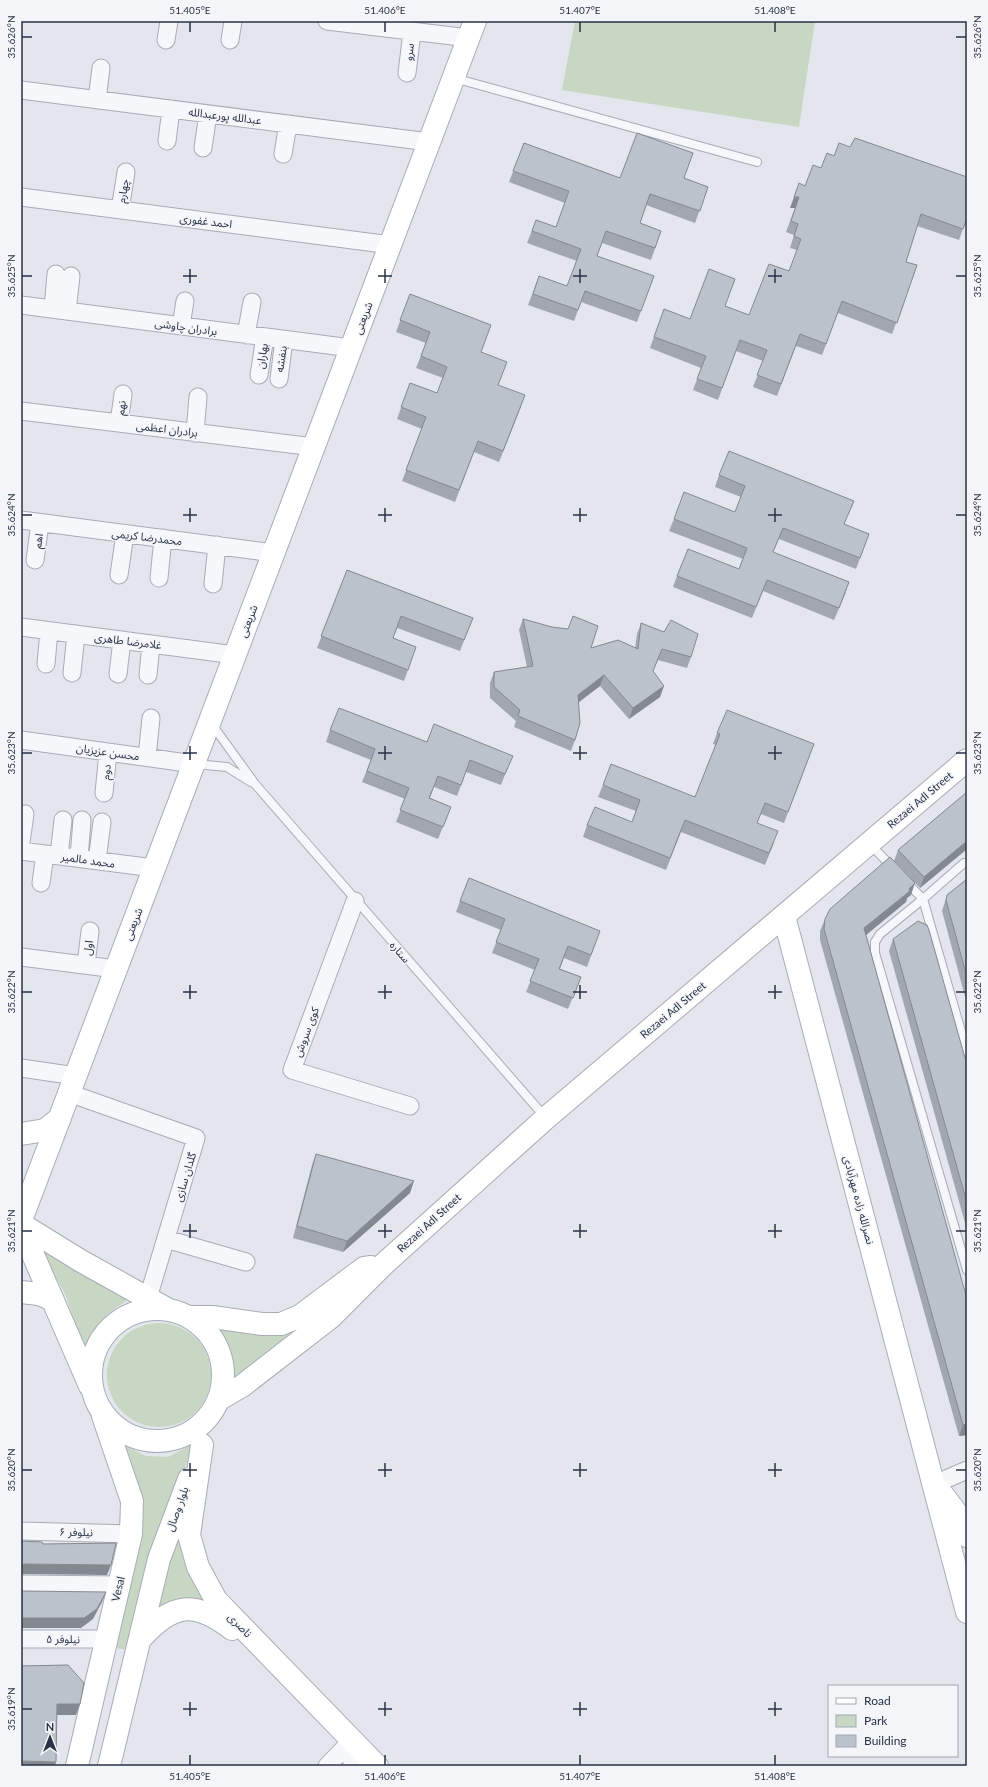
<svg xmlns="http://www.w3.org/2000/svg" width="988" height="1787" font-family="Lato,'Noto Sans Arabic',sans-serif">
	<rect width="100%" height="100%" fill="#e3e6ec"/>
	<path fill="#c7d7c3" d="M575,21H815L799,127L562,90Z
		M34,1236C66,1263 92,1283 131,1298C102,1316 98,1321 84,1352L66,1296Z
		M107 1375a52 52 0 1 1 104 0a52 52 0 1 1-104 0Z
		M215,1324L303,1326L232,1384C234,1355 231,1348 215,1324Z
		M196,1442L179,1481L127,1650L116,1648L137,1552L144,1501L124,1445L146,1456L168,1457Z
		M180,1517L181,1549L190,1573L217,1611C203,1602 186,1593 170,1602C164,1606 158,1615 152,1621Z"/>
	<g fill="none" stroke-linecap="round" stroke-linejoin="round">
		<g stroke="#a7acb7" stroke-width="10">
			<path id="lane" d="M454,78L757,162
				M214,723L216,730L255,784L545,1117
				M195,764L227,767L251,782
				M870,844L893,868
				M967,863H964L923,899L880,934L875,942V953L967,1270
				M906,882L923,899L967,1052"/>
		</g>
		<g stroke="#a7acb7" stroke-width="19">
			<path id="street" d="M327,21L469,38
				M166,40L169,21
				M230,40L233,21
				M407,73L412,32
				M21,90L429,142
				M97,100L101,68
				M167,141L171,109
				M203,148L208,114
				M283,154L288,124
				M21,197L391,245
				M120,210L126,172
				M21,305L351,348
				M53,309L56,274
				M67,311L71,276
				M181,326L185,301
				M246,335L252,302
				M259,375L265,337
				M279,379L284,340
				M21,411L314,447
				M119,423L123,394
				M195,433L198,397
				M21,520L274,553
				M35,560L40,523
				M119,575L125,534
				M159,578L163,538
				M213,584L217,545
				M21,627L235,655
				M46,664L49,631
				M72,673L76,634
				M118,674L122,640
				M148,675L151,644
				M21,740L194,764
				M147,757L151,718
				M104,793L108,752
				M21,842L25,814
				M21,851L154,868
				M59,856L63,820
				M79,858L82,820
				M97,861L102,822
				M41,883L45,854
				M355,901L292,1070L410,1106
				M21,957L116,969
				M86,965L90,931
				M21,1068L76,1076
				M69,1093L196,1138L148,1298
				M166,1239L246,1262
				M935,1484L967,1470
				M21,1531L131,1534
				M21,1584L119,1585
				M21,1639H106
				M352,1740V1766
				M327,1766L352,1740"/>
		</g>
		<g stroke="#a7acb7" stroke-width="24">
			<path id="secondary" d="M784,916L967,1612
				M21,1134L45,1130L60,1118
				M21,1220L475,21
				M21,1224L81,1261L167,1309
				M21,1227L90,1386
				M21,1292L39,1294L53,1300
				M91 1375a66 66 0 1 1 132 0a66 66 0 1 1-132 0Z
				M189,1317H212L262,1324H281L300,1316L364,1268L371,1267
				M218,1400L242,1386L331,1317L384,1264L546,1118L967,760
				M202,1445L189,1535L198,1567L216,1600L377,1766
				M939,1490L961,1519L967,1536
				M141,1638C173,1603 194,1600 232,1629
				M77,1766L131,1534L132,1501L103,1416
				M109,1766L159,1559L189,1479"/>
		</g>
		<use href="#lane" stroke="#f6f7fa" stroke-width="8"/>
		<use href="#street" stroke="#f6f7fa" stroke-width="17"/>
		<use href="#secondary" stroke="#fff" stroke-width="22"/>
	</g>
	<path fill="#a2a7af" d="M524,143L620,178H684L708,187L695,223L646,205L640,223L661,231L651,260L602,243L597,256L641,311L637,322L581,302L574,321L528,305L539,276L567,286L577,261L527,243L536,220L556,227L565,203L509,182Z
		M805,186L967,217L959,240L917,226L906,262L917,265L892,334L838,313L822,355L796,346L777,396L753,387L763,361L736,351L718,400L693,390L701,368L650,348L664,309L690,319L725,306L749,315L789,271L797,250L790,248L794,235L786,232L795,208H790Z
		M410,294L481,352L498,385L521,407L499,462L474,452L455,502L402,481L422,429L397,419L410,383L437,393L443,378L416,368L426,343L396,332Z
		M719,475L869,534L856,569L779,539L773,552L845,594L834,620L763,591L752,618L673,587L677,576L739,569L743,559L669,531L674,519L735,512L741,497L715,487Z
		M347,570L473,618L460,651L397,628L393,638L416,647L404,681L317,648Z
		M523,619L591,648H635L637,634L641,623L691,657L687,668L658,660L653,671L660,697L629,719L600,686L578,702L575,740L571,751L514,727L516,721L490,698V683L494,672L527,667L519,630Z
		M330,730L427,742L508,767L501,785L466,772L457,796L434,787L430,798L451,807L438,839L396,822L405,799L362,782L371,760L326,742Z
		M717,733L814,744L784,823L761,814L757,823L774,843L765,865L681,832L666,870L583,837L587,825L632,822L636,811L598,797L603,785L695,797L716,745L713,744Z
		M967,792V849L920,888L894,861L898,850Z
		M967,879V1004L942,911L947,895Z
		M911,895L907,898L906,902L866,935L967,1435L959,1436L820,940V931L825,919Z
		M460,901L596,942L587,967L564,958L560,969L581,977L568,1009L526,992L535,970L492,953L501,930L456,912Z
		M893,939L967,1065V1230L889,951Z
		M316,1154L410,1193L343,1252L293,1238L312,1165Z"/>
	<path fill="#84888f" d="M794,197H799L795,208H790Z
		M849,582L845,594L834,620L839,608Z
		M604,675L600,686L574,706L578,695Z
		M664,686L660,697L629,719L633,708Z
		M967,841V849L920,888L924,877Z
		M915,883L911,895L907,898L906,902L860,940L864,928Z
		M414,1181L410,1193L343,1252L347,1241Z
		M967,1424V1435L959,1436L963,1425Z
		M25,1564L111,1565L107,1575L21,1574V1565Z
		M106,1592L102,1602L93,1619L81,1628H21V1618Z
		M57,1704H80L76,1715H53Z
		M21,1761L56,1762L55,1766H24V1763L23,1766H21Z"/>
	<path fill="#bcc2cc" stroke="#84888f" d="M637,133L693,153L684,178L708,187L700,211L650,194L640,223L661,231L655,248L606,231L597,256L654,276L641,311L585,291L578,310L533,294L539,276L567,286L581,249L532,231L536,220L556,227L569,191L513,171L524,143L620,178Z
		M855,138L967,177V217L963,229L921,214L906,262L917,265L897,323L842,301L826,344L800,334L781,384L757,375L767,350L740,340L722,388L697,379L706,356L654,337L664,309L690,319L709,269L735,279L725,306L749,315L769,264L789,271L801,239L794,236L798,224L791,221L799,197H794L799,183L805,186L813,165L821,168L827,153L834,156L839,143L850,147Z
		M410,294L491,325L481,352L507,362L498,385L525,395L503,451L478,441L459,490L406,470L426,417L401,407L410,383L437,393L447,367L421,356L430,332L400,320Z
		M729,451L854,501L844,524L869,534L860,558L783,528L773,552L849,582L839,608L767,580L756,607L677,576L688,549L739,569L747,548L674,519L684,492L735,512L745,486L719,475Z
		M347,570L473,618L464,640L401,616L393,638L416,647L408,670L321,636Z
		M573,616L598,626L591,648L618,640L638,649L641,623L664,632L671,620L698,634L691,657L662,649L653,671L664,686L633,708L604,675L578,695L580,723L575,740L518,716L520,710L494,687V672L533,666L523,619L552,627L568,629Z
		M339,708L427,742L434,724L513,756L505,774L470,760L461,785L438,776L429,798L451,807L443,827L400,810L409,788L367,771L375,749L330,730Z
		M727,710L814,744L788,812L765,803L757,823L778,831L769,853L685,820L670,858L587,825L595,807L632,822L640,800L603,785L611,764L695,797L720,734L717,733Z
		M967,792V841L924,877L898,850Z
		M890,857L915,883L909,889L910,891L864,928L967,1299V1424L963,1425L824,929L825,919L830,909Z
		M469,878L600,931L591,955L568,946L559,969L581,977L573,998L530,981L539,959L496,942L505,919L460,901Z
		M967,879V977L946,900L947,895Z
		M918,921L927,925L929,930L967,1065V1203L893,939Z
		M316,1154L414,1181L347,1241L297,1226Z
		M21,1541L42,1542L43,1544L116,1543L111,1565L25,1564L21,1565Z
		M21,1591L106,1592L97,1609L84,1618H21Z
		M68,1665L84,1683L80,1704H57L56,1762L21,1761V1666Z
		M24,1763L28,1766H24Z"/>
	<path fill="none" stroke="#293246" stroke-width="1.5" d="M190,22V32M385,22V32M580,22V32M775,22V32M22,37H32M956,37H966M190,269V283M385,269V283M580,269V283M775,269V283M22,276H32M183,276H197M378,276H392M573,276H587M768,276H782M956,276H966M190,508V522M385,508V522M580,508V522M775,508V522M22,515H32M183,515H197M378,515H392M573,515H587M768,515H782M956,515H966M190,746V760M385,746V760M580,746V760M775,746V760M22,753H32M183,753H197M378,753H392M573,753H587M768,753H782M956,753H966M190,985V999M385,985V999M580,985V999M775,985V999M22,992H32M183,992H197M378,992H392M573,992H587M768,992H782M956,992H966M190,1224V1238M385,1224V1238M580,1224V1238M775,1224V1238M22,1231H32M183,1231H197M378,1231H392M573,1231H587M768,1231H782M956,1231H966M190,1463V1477M385,1463V1477M580,1463V1477M775,1463V1477M22,1470H32M183,1470H197M378,1470H392M573,1470H587M768,1470H782M956,1470H966M190,1702V1716M385,1702V1716M580,1702V1716M775,1702V1716M22,1709H32M183,1709H197M378,1709H392M573,1709H587M768,1709H782M190,1755V1765M385,1755V1765M580,1755V1765M775,1755V1765"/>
	<g text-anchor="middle" stroke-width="3" stroke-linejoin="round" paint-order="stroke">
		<g font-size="11" fill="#293246" stroke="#f3f5f9">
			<text transform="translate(409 52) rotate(-83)" y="4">سرو</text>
			<text transform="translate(225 116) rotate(7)" y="4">عبدالله پورعبدالله</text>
			<text transform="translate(123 191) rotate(-81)" y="4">چهارم</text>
			<text transform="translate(206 221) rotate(7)" y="4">احمد غفوری</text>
			<text transform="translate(363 318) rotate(-69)" y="4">شریعتی</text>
			<text transform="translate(186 327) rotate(8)" y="4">برادران چاوشی</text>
			<text transform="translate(262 356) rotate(-81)" y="4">بهاران</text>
			<text transform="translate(281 359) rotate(-82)" y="4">بنفشه</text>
			<text transform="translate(121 408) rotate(-83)" y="4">نهم</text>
			<text transform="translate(167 429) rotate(7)" y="4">برادران اعظمی</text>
			<text transform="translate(147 537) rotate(7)" y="4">محمدرضا کریمی</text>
			<text transform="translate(38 541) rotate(-82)" y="4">اهم</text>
			<text transform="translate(248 621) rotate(-69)" y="4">شریعتی</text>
			<text transform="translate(128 641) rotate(7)" y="4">غلامرضا طاهری</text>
			<text transform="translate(108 752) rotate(8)" y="4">محسن عزیزیان</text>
			<text transform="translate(106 772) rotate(-84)" y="4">دوم</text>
			<text transform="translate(920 800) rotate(-40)" y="4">Rezaei Adl Street</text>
			<text transform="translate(88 860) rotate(8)" y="4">محمد مالمیر</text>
			<text transform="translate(133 924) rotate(-69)" y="4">شریعتی</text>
			<text transform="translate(88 948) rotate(-83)" y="4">اول</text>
			<text transform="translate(400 952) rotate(49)" y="4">ستاره</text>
			<text transform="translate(673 1010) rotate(-40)" y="4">Rezaei Adl Street</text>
			<text transform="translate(306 1032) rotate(-69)" y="4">کوی سروش</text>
			<text transform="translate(185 1177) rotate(-73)" y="4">گلدان سازی</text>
			<text transform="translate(859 1200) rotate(75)" y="4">نصرالله زاده مهرآبادی</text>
			<text transform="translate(429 1223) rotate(-42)" y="4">Rezaei Adl Street</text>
			<text transform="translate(177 1509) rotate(-70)" y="4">بلوار وصال</text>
			<text transform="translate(76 1532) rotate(1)" y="4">نیلوفر ۶</text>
			<text transform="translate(118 1589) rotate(-77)" y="4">Vesal</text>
			<text transform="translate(240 1625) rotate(46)" y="4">ناصری</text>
			<text transform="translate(63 1639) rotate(1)" y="4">نیلوفر ۵</text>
		</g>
	</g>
	<rect width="988" height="1787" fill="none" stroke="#f3f5f9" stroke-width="44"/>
	<rect x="828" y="1685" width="130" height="72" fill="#f3f5f9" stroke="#a2a7b1"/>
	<rect x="836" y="1698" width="20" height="6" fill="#ffffff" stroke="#a2a7b1"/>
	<text x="864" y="1705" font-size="12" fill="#293246">Road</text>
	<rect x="836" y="1715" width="20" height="12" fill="#c7d7c3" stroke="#a2a7b1"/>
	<text x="864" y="1725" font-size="12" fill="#293246">Park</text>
	<rect x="836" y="1735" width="20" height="12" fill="#bcc2cc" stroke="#a2a7b1"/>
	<text x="864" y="1745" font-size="12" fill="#293246">Building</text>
	<g transform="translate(50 1737)" stroke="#f3f5f9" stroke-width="3" paint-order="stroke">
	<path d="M0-3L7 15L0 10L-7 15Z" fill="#293246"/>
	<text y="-6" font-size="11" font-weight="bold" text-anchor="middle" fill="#293246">N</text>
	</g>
	<rect x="22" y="22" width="944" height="1743" fill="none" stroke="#293246" stroke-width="1.5"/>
	<g font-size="10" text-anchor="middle" fill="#293246">
		<text x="190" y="14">51.405°E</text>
		<text x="385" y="14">51.406°E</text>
		<text x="580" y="14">51.407°E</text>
		<text x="775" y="14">51.408°E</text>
		<text transform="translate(11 37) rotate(-90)" y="4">35.626°N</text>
		<text transform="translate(977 37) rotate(-90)" y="4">35.626°N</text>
		<text transform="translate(11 276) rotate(-90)" y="4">35.625°N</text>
		<text transform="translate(977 276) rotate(-90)" y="4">35.625°N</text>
		<text transform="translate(11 515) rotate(-90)" y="4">35.624°N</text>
		<text transform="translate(977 515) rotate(-90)" y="4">35.624°N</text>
		<text transform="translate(11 753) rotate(-90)" y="4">35.623°N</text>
		<text transform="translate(977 753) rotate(-90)" y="4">35.623°N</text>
		<text transform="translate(11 992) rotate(-90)" y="4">35.622°N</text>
		<text transform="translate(977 992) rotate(-90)" y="4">35.622°N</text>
		<text transform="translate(11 1231) rotate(-90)" y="4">35.621°N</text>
		<text transform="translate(977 1231) rotate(-90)" y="4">35.621°N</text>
		<text transform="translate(11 1470) rotate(-90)" y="4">35.620°N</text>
		<text transform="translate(977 1470) rotate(-90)" y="4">35.620°N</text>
		<text transform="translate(11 1709) rotate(-90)" y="4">35.619°N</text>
		<text x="190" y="1780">51.405°E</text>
		<text x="385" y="1780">51.406°E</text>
		<text x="580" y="1780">51.407°E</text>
		<text x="775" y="1780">51.408°E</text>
	</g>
</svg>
